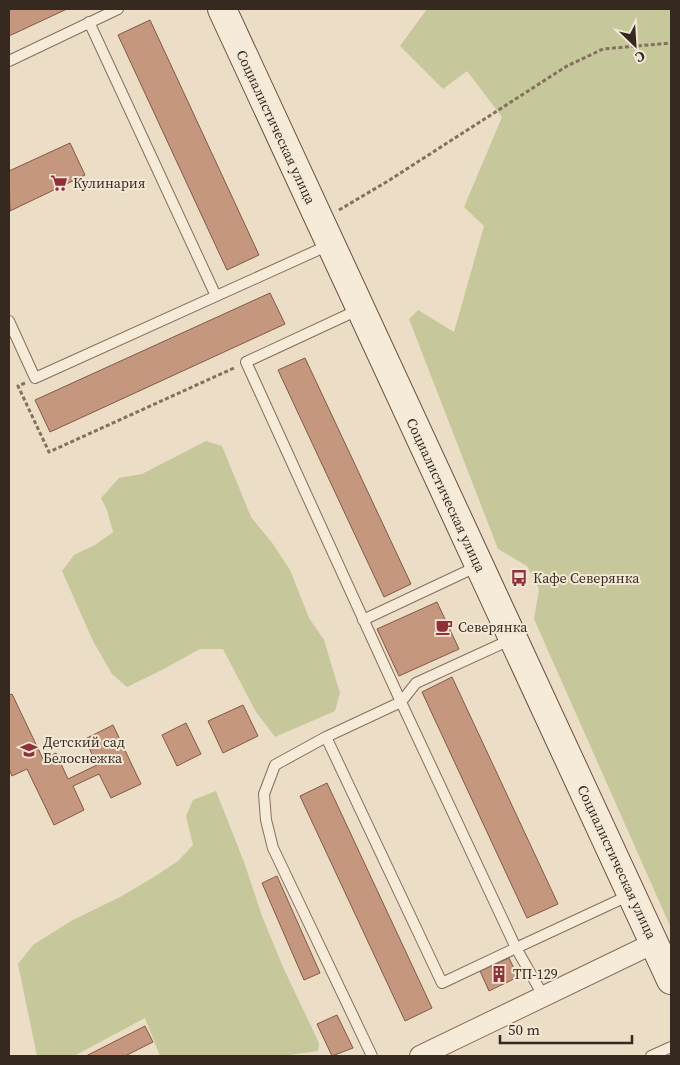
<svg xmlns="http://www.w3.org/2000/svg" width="680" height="1065" font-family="'Source Serif 4',serif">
	<rect width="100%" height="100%" fill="#ebddc6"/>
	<path fill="#c6c89b" d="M427,9H671V928L534,619L539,589L527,566L498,549L409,319L418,310L454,332L484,226L464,207L502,117L467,71L443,89L400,46Z
		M206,441L222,446L251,517L273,544L290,570L309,618L324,640L340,693L335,711L275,737L256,712L223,649H200L162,670L127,687L112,674L93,641L62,571L74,555L95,545L113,532L107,510L101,498L119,478L142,474Z
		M216,791L244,862L262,916L283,967L319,1043L318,1051L282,1056H160L145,1018L74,1056H37L18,964L33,945L71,921L122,896L154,877L178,861L193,845L186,816L193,800Z"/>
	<path fill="#c6977f" stroke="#825945" d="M9,9H67L9,36Z
		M150,20L259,255L227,270L118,35Z
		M70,143L85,175L10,211L9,171Z
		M270,293L285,324L50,432L35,400Z
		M305,358L411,584L384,597L278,370Z
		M437,602L459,649L399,676L377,629Z
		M452,677L558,904L527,918L422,692Z
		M12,694L43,759L56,753L68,779L97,765L85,739L113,725L141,784L111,798L99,774L73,786L84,810L54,825L27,769L12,776L9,769V695Z
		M243,705L258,736L223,753L208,721Z
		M186,723L201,754L177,766L162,735Z
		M327,783L432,1008L405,1021L300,796Z
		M277,876L320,973L304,980L262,883Z
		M509,958L518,977L489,991L480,971Z
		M337,1015L353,1048L332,1056L317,1024Z
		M145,1026L153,1042L125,1056H86Z"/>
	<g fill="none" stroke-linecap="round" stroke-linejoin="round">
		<g stroke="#856f5d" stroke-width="12">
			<path id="service" d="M89,22L216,296
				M9,61L118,9
				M360,309L246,362L401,702L516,948L630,895
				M9,321L35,378L329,245
				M363,620L478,566
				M512,639L416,683L401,702L326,737L442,983L516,948L544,997
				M326,737L275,765L264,794L266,820L273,848L372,1056
				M651,1056L671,1047"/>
		</g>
		<g stroke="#856f5d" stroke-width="22">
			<path id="minor" d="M420,1056L654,943"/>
		</g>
		<g stroke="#675140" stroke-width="30">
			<path id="secondary" d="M222,9L671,980"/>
		</g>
		<path stroke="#856f5d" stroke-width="3" stroke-dasharray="4 2.5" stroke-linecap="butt" d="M339,210L388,181L567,66L603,49L671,43
			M25,383L18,386L49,452L234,368"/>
		<use href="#service" stroke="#f6ebd9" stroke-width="10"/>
		<use href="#minor" stroke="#f6ebd9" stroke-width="20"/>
		<use href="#secondary" stroke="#f6ebd9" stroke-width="28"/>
	</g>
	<defs>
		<g id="supermarket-bare" transform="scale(1.35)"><path d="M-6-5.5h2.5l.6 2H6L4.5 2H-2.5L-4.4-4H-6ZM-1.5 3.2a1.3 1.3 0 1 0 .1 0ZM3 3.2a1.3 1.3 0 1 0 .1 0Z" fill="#903139" stroke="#f3e8d5" stroke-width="2.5" paint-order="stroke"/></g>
		<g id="bus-bare" transform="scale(1.35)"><path d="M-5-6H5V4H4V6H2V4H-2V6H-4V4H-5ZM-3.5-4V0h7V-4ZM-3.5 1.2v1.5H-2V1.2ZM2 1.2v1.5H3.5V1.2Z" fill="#903139" stroke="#f3e8d5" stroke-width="2.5" paint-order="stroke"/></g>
		<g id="cafe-bare" transform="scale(1.35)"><path d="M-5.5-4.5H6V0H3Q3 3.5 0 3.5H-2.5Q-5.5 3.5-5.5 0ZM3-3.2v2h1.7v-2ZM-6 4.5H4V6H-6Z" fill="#903139" stroke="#f3e8d5" stroke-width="2.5" paint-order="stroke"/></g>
		<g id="school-bare" transform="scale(1.35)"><path d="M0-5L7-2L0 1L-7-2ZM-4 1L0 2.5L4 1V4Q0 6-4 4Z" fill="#903139" stroke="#f3e8d5" stroke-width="2.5" paint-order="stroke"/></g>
		<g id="building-bare" transform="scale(1.35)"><path d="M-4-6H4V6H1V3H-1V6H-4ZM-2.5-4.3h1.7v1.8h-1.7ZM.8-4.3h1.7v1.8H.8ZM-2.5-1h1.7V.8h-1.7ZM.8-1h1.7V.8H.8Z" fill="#903139" stroke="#f3e8d5" stroke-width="2.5" paint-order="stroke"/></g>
	</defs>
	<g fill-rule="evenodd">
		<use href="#supermarket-bare" x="59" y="183"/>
		<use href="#bus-bare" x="519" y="578"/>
		<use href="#cafe-bare" x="444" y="627"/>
		<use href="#school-bare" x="29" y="750"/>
		<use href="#building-bare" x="499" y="974"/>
	</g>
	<g text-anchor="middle" stroke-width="4" stroke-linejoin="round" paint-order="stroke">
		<g font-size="14" fill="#362920" stroke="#f3e8d5">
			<text transform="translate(276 127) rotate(65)" y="5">Социалистическая улица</text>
			<text transform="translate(446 495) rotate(65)" y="5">Социалистическая улица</text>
			<text transform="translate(617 862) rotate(65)" y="5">Социалистическая улица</text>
		</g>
		<g font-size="14" fill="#362920" stroke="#f3e8d5" text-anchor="start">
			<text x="73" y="188">Кулинария</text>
			<text x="533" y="583">Кафе Северянка</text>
			<text x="458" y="632">Северянка</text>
			<text x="43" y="747">Детский сад<tspan x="43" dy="16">Белоснежка</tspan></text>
			<text x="513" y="979">ТП-129</text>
		</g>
	</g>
	<rect width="680" height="1065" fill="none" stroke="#362920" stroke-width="20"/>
	<g transform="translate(635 45) rotate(155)" stroke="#f3e8d5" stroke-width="4" paint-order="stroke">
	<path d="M0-4L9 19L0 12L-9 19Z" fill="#362920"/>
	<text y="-8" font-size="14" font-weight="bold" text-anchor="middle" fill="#362920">С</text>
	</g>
	<path d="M500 1035v8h132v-8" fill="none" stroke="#362920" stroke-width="2.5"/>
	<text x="508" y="1035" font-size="15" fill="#362920" stroke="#f3e8d5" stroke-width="4" paint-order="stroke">50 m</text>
</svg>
